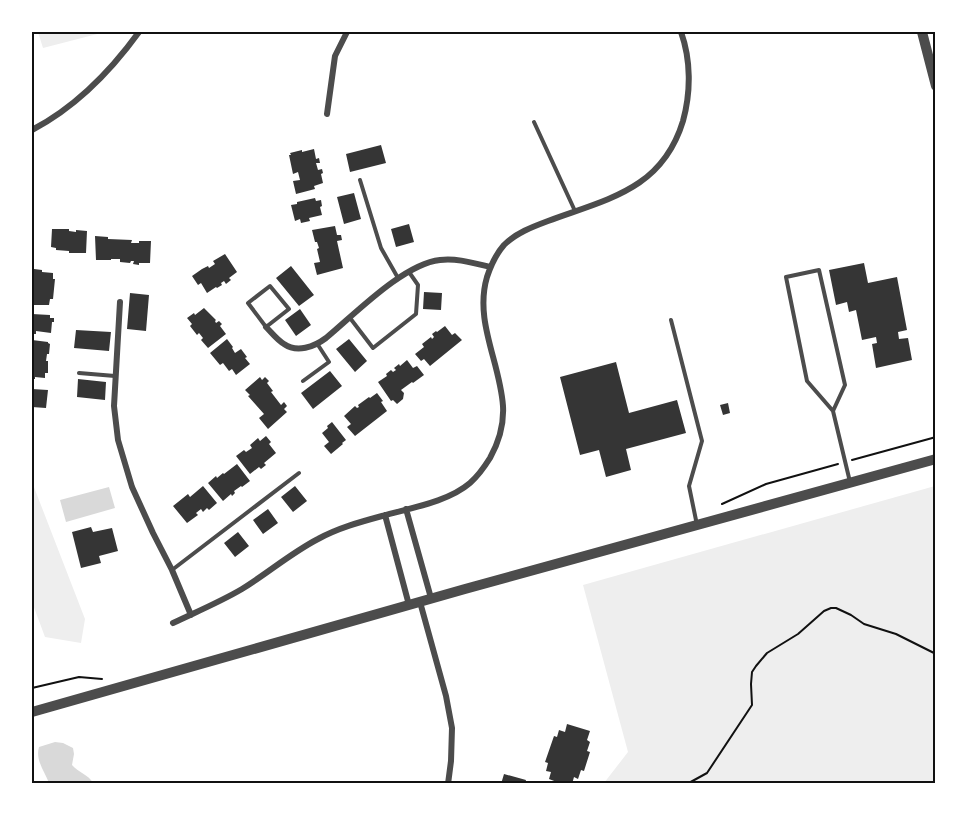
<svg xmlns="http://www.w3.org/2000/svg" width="967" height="815" font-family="Lato,sans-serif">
	<rect width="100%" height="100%" fill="#fff"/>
	<path fill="#eee" d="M38,32H105L43,48Z
		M32,482L85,619L81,643L45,637L32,602Z
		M935,486V783H604L628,752L583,585Z"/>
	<path fill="#d9d9d9" d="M109,487L115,508L66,522L60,500Z
		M55,742L63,743L73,748L74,754L72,765C78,772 89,775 93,783H49C45,772 35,760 39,747Z"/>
	<path fill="#353535" d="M381,145L386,163L350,172L346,154Z
		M314,149L316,159L319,158L320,163H316L318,170L322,169L323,173L321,174L323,183L314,186L315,189L296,194L293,181L300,180L298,172L293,174L289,155H291L290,153L302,150V152Z
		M354,193L361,219L344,224L337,197Z
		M315,198L316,201L321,200L322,206L320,207L322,215L309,218L310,221L301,223L300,219L295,221L291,205L297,204V202Z
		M409,224L414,242L396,247L391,229Z
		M335,226L337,235H341L342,240L337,241L343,268L317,275L314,263L320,262L317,249L319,248L317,242H315L312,230Z
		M52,229H69V231L76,232V230L87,231L86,253H69V251L56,250V248L51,247Z
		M95,236L108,237V239L132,240L131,243H139V241H151L150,263H139V265L133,264L134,261H131L130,263L120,262V259H111V260H96Z
		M225,254L237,272L229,278L231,280L226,284L224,281L221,283L222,285L217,288L216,287L207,293L201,283L198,285L192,276L202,269L208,266L209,268L215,264L213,261Z
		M864,263L868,283L897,277L907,330L898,332L899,339L908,338L912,360L876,368L872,344L877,343L876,337L862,340L856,310L849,312L847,302L836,305L829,270Z
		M291,266L314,295L299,306L276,278Z
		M34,269L42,270V272L53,273V279H55L53,299H50L49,305H32V277H33Z
		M424,292L442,293L441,310L423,309Z
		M130,293L149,295L146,331L127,329Z
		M204,308L216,320L215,321L216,323L219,321L222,324L220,326L226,334L208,348L201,340L203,338L199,333L197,335L190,326L192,324L187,318L194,313L195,315Z
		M300,309L311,325L296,336L285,320Z
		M32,314L50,315V318H54V322H52L51,333L36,331V334H32Z
		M445,326L452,335L455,333L462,340L430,366L424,359L421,361L415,354L424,347L422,344L431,337L432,339L434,337L432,334L436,331L437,332Z
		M76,330L111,332L109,351L74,348Z
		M227,339L233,347L232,348L235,353L241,349L247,357L245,358L250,364L236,375L232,369L229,371L223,363L220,365L210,353Z
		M349,339L367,361L355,372L336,349Z
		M32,340L48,342V343L50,344L49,354H47L46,361H48V373H45V378L35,377V379H32Z
		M407,360L413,368L417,366L424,375L413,383L412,382L401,390L404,393L403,399L397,404L393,400L391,401L378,382L387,376L386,374L391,370L393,372L396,370L394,368L399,364L400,366Z
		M616,362L629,413L677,400L686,433L626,449L631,470L606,477L599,450L580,455L560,377Z
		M330,371L342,386L313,409L301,393Z
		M260,377L262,380L265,377L269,381L267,383L273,391L271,392L281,405L284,402L287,406L284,409L287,412L268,429L259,418L264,414L248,396L250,395L245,390Z
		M78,379L106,382L105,400L77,397Z
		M32,389L48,390L46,408L32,407Z
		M377,393L383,401L381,402L387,411L355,436L347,427L351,424L344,416L355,406L357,408L359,407L358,405L369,397L370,398Z
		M728,403L730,413L723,415L720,405Z
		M332,422L346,440L342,443L343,444L331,454L324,446L329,442L322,433L328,428L327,426Z
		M266,436L271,442L269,444L276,453L264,463L266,465L261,469L259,467L250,474L236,456L244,450L246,452L252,448L250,445L258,438L260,441Z
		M237,464L250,481L242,487L241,486L234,491L235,493L232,496L231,494L223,501L208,483L216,476L217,478L223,473L224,474Z
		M203,486L217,503L209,510L207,508L203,512L201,509L196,513L198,515L187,523L173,506L188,494L190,497Z
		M295,486L307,501L293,512L281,497Z
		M268,509L278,523L263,534L253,520Z
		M91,527L93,532L112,528L118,551L99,556L101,563L81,568L72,532Z
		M238,532L249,546L235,557L224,543Z
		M567,724L590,731L587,740L590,742L587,751L590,752L584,771L581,770L578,779L574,777L572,784H562L549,779L551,772L546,771L548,763L545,762L554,736L557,737L559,730L565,732Z
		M504,774L526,780L525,784H501Z"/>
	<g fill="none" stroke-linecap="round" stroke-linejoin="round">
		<path stroke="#111" stroke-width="2" d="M852,460L936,437
			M722,504L766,484L838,464
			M32,688L79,677L102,679
			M687,784L707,773L752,705L751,684L752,672L756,666L767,653L798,634L824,611L831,608H836L851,615L864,624L896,634L936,654"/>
		<path stroke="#4c4c4c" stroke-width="4" d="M534,122L575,211
			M360,180L381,248L398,278
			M270,286L289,309L266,327L248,303Z
			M350,318L373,348L416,314L418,285L409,272
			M671,320L702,441L689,486L697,525
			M79,373L115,376
			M303,381L329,362L318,345
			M833,411L807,381L786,277L819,270L845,385L833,411L850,482
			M172,570L299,473"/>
		<path stroke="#4c4c4c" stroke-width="6" d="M327,114L335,56L347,32
			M32,130C76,107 110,72 139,32
			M120,302L114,406L118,440L132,487L153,533L172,570L191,615
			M266,327C272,333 277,340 284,344C297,353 314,347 326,338C354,315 403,264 440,260C457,258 473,263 490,267
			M406,509L431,598
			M385,515L409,605
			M420,602L446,696L452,728L451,761L448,784
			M173,623C196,612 220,602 242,589C268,573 291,553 318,539C338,528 360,522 382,516C410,508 448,502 470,483C478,476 485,466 490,458C499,442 504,424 503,406C500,362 474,321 487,277C491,265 496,254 504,245C516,233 532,227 548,221C607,199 662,190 683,121C691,92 691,60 681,32"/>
		<path stroke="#4c4c4c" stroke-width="10" d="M922,32L936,86
			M32,712L465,589L936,459"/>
	</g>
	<rect width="967" height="815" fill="none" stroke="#ffffff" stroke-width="66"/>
	<rect x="33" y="33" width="901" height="749" fill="none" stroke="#111" stroke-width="2"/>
</svg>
